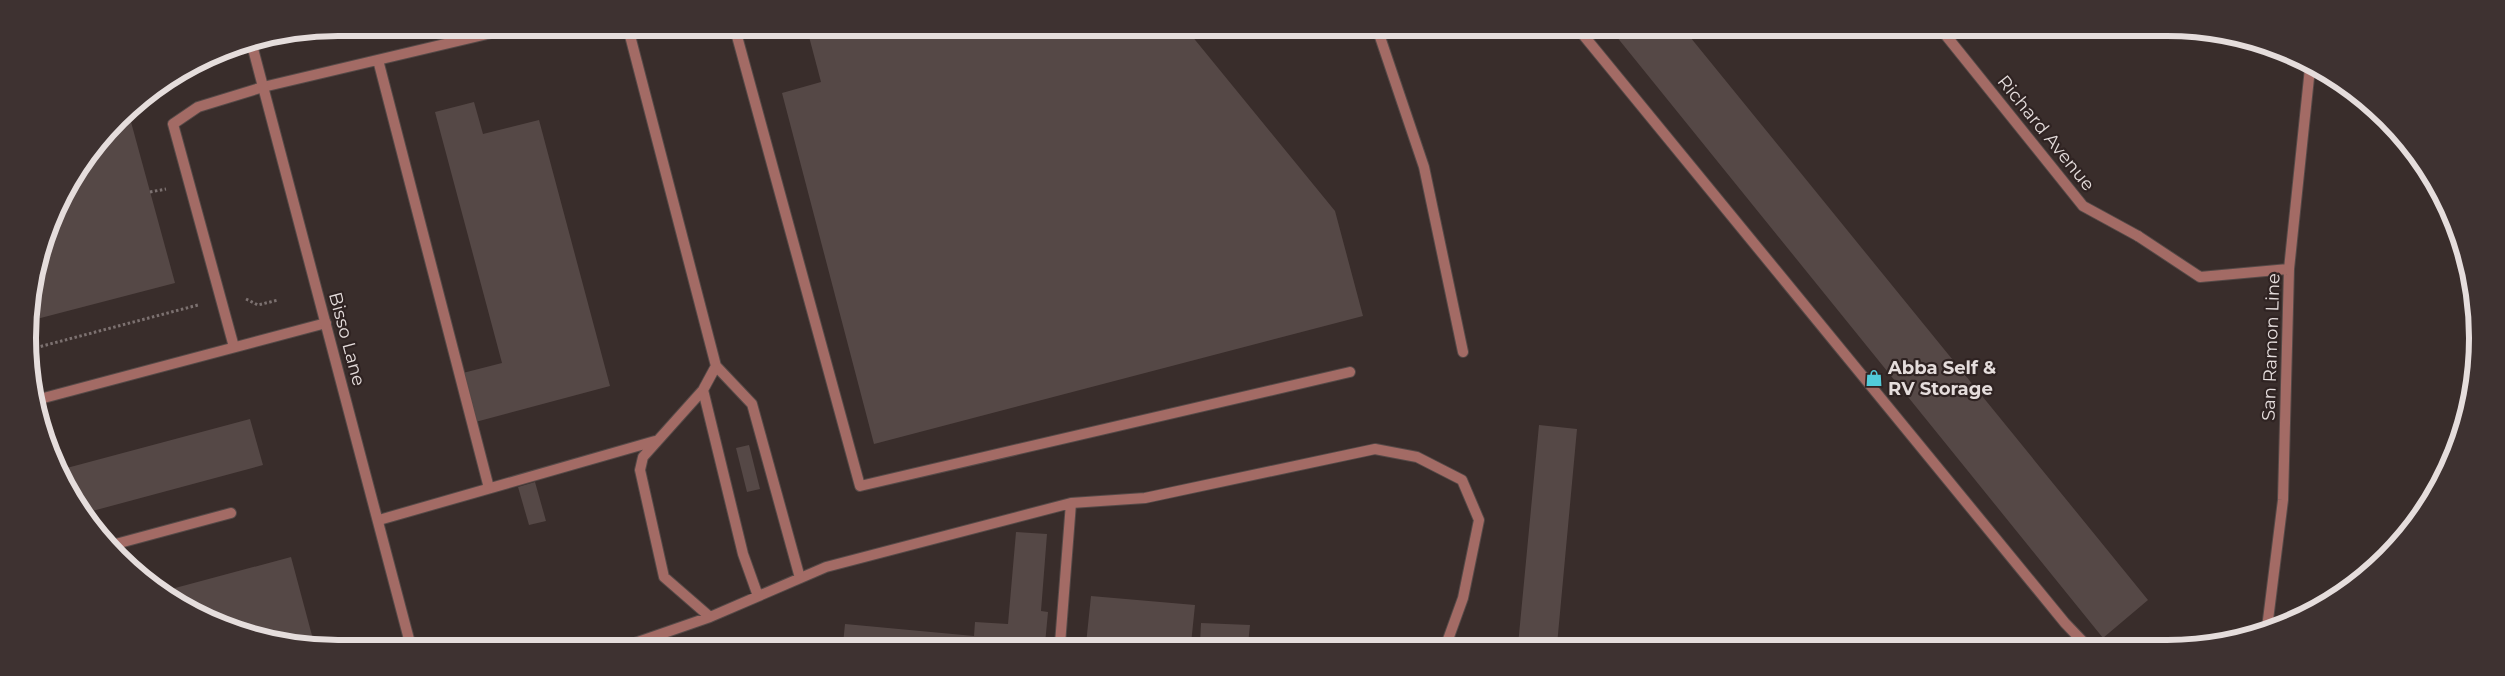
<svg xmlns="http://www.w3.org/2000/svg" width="2505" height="676" font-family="Montserrat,sans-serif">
	<rect width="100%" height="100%" fill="#392d2b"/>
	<path fill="#554846" d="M807,29L1187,30L1335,211L1363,316L874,444L782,93L821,82Z
		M1612,31L1686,32L2148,600L2103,638Z
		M474,102L483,134L539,120L610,386L468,424L455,375L502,363L435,112Z
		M128,111L175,283L29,321L60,200Z
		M250,419L263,465L85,513L63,469Z
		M1539,425L1577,429L1557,645H1518Z
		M749,445L760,489L747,492L736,448Z
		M535,482L546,521L529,525L518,487Z
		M1016,532L1047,534L1041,611L1048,612L1045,644H843L845,624L974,636L975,622L1008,624Z
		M291,557L314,643H278L183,607L164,591Z
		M1091,596L1195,605L1191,644H1086Z
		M1201,623L1250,625L1248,644H1200Z"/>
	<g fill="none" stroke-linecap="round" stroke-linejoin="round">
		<g stroke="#554947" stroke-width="12">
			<path id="lane" d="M628,28L716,366L703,390L643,457L640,470L664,577L710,617
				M735,29L860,486L1350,372
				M1378,31L1424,167L1463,352
				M1580,31L2065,623L2087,646
				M378,60L489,488
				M2138,236L2200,277L2289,269
				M234,347L173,124L198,107L263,87L513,28
				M716,366L752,404L800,578
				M703,390L743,554L758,596
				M36,400L326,323
				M379,520L655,441
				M112,545L231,513
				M2267,628L2283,500L2289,269L2310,68
				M635,643L710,617L826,567L1071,503L1145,498L1375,449L1417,457L1462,480L1479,520L1463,598L1446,645
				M1060,644L1071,503"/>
		</g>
		<g stroke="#554947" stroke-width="12">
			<path id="street" d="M1944,33L2083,206L2138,236
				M252,45L410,643"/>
		</g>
		<path stroke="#7c7170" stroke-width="3" stroke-dasharray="2.5 2.5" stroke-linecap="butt" d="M150,192L166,189
			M246,299L258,305L278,300
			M31,349L198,305"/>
		<use href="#lane" stroke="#a36b65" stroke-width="10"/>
		<use href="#street" stroke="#a36b65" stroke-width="10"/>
	</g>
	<defs>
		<g id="shop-bare" transform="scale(1.35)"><path d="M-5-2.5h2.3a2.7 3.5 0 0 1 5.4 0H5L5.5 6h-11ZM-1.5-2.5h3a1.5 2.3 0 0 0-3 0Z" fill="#52cbd9" stroke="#2f2322" stroke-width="2.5" paint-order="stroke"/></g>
	</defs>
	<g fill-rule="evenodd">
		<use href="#shop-bare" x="1874" y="378"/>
	</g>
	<g text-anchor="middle" stroke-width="4.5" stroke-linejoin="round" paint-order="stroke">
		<g font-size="18" fill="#e5dddc" stroke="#2f2322">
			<text transform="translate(2046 133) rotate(51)" y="6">Richard Avenue</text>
			<text transform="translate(347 339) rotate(75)" y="6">Bisso Lane</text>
			<text transform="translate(2271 347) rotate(-88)" y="6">San Ramon Line</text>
		</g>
		<g font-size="18" font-weight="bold" fill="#e5dddc" stroke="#2f2322" text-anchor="start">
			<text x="1888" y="374">Abba Self &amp;<tspan x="1888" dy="21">RV Storage</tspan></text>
		</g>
	</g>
	<path d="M0 0H2505V676H0ZM338 36H2167A302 302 0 0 1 2469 338V338A302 302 0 0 1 2167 640H338A302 302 0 0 1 36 338V338A302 302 0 0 1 338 36Z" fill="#3e3231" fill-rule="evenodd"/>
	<path fill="none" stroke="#e5dddc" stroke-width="6" d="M338 36H2167A302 302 0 0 1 2469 338V338A302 302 0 0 1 2167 640H338A302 302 0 0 1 36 338V338A302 302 0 0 1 338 36Z"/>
</svg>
